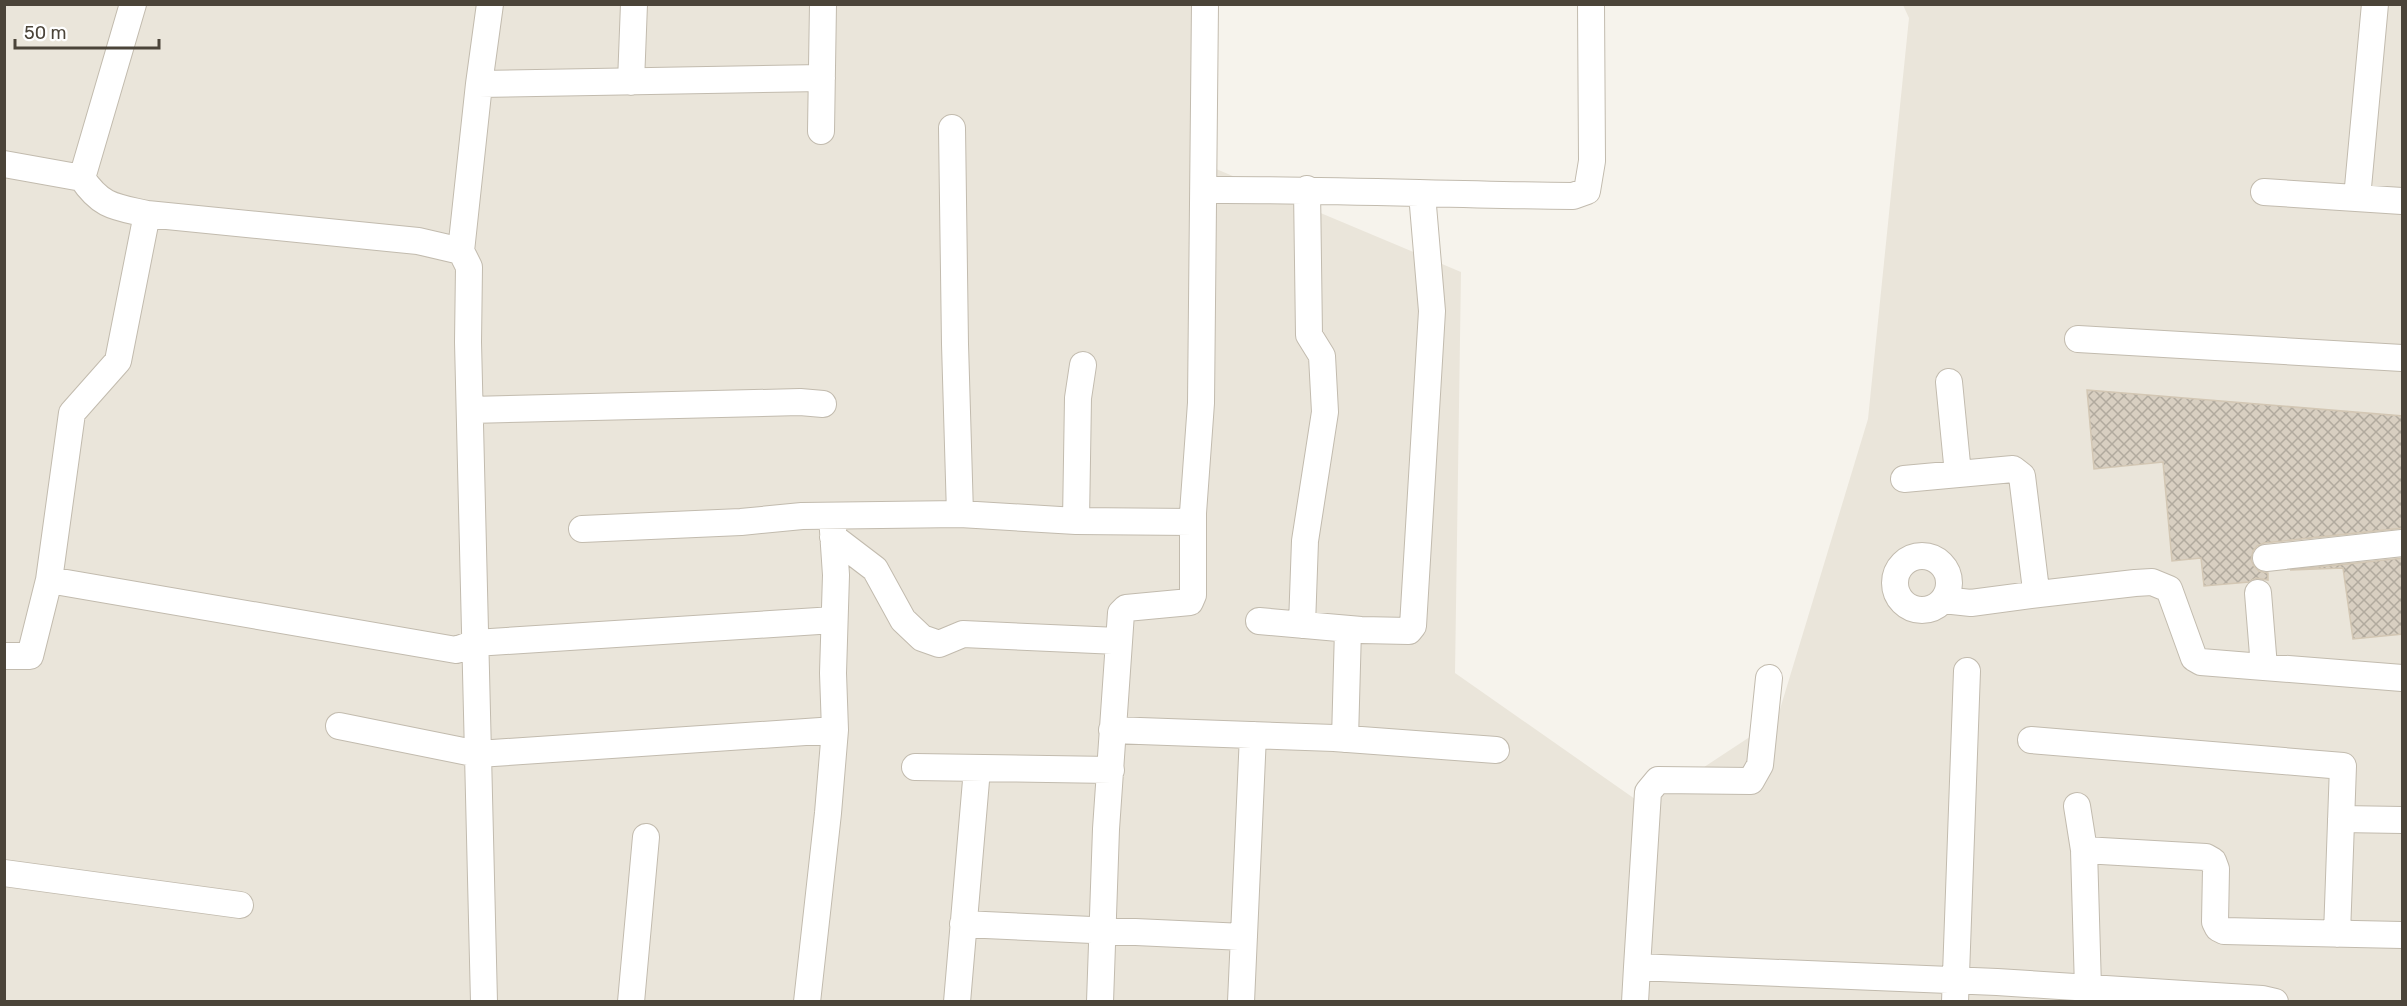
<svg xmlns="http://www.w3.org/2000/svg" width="2407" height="1006" font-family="Rubik,sans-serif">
	<defs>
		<pattern id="building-cross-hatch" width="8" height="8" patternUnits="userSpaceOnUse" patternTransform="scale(1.5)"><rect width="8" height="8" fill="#d8cfc1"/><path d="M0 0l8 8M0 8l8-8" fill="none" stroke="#b1aa9e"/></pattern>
	</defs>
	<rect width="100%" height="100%" fill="#f6f3ec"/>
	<path fill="#eae5da" d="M5,5H1193L1209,166L1461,272L1455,673L1645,806L1777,719L1868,419L1909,18L1903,5H2402V1001L5,1002Z"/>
	<path fill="url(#building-cross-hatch)" stroke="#d3c7b4" stroke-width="1.5" d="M2087,390L2403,416V528L2264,543L2257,546L2253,551L2251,560L2254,566L2259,571L2268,573V580L2256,578L2249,582L2204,586L2201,558L2172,561L2163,462L2094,469Z
		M2403,558V634L2353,639L2343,568L2290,570Z"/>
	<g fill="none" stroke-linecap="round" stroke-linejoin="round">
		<g stroke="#c2bbae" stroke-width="28">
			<path id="minor" d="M631,82L634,4
				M479,84L822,78
				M952,128L955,344L960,514L1076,521L1193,522
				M821,131L823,4
				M4,164L82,178C101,207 116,207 147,214L418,241L461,251L469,267L468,342L484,1002
				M82,178L133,4
				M1204,190C1327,189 1450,195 1573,196L1587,191L1592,161L1591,4
				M2264,192L2402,201
				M2357,198L2375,4
				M461,251L479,84L490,4
				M2078,339L2402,358
				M1949,382L1958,474
				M470,410L800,402L823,404
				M1904,479L2013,469L2022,476L2035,582L2039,594L2135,583L2152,582L2169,589L2194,658L2201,662L2402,678
				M1076,521L1078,398L1083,365
				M582,529L741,522L802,516L960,514
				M833,537L875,569L903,620L922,638L939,644L963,634L1118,641
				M1895 583a27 27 0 1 1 54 0a27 27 0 1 1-54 0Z
				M2266,558L2402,543
				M49,580L72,413L118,361L147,214
				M2258,593L2264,667
				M1943,600L1971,603L2039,594
				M1259,621L1361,630L1409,631L1413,626L1432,311L1422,194
				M1302,625L1305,541L1325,412L1322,356L1309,335L1307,189
				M4,656H30L49,580L456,650L475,643L834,620
				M339,726L478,754L835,730
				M1112,730L1334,738L1496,750
				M1345,739L1348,629
				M2031,740L2343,766L2337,934
				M915,767L1111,770
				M2077,806L2084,850L2088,988
				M2341,819L2402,820
				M2084,850L2206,857L2213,861L2216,869L2215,922L2218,928L2224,931L2402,935
				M4,873L240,905
				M963,924L1244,937
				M1637,967L1648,792L1658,780L1751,781L1760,765L1769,678
				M631,1002L646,837
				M807,1002L828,813L835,730L833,673L836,575L832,516
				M957,1002L977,769
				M1100,1002L1106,829L1121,613L1126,608L1190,602L1193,595V513L1201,403L1205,4
				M1241,1002L1253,735
				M1635,1002L1637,967L1997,982L2262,999L2275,1002
				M1955,1002L1967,671"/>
		</g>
		<use href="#minor" stroke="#fff" stroke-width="26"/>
	</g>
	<rect width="2407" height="1006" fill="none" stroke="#4b4439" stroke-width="12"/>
	<path d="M15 39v9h144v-9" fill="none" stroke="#4b4439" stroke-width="3"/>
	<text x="24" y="39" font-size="18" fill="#4b4439" stroke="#ffffff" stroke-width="4.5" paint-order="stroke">50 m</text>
</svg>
